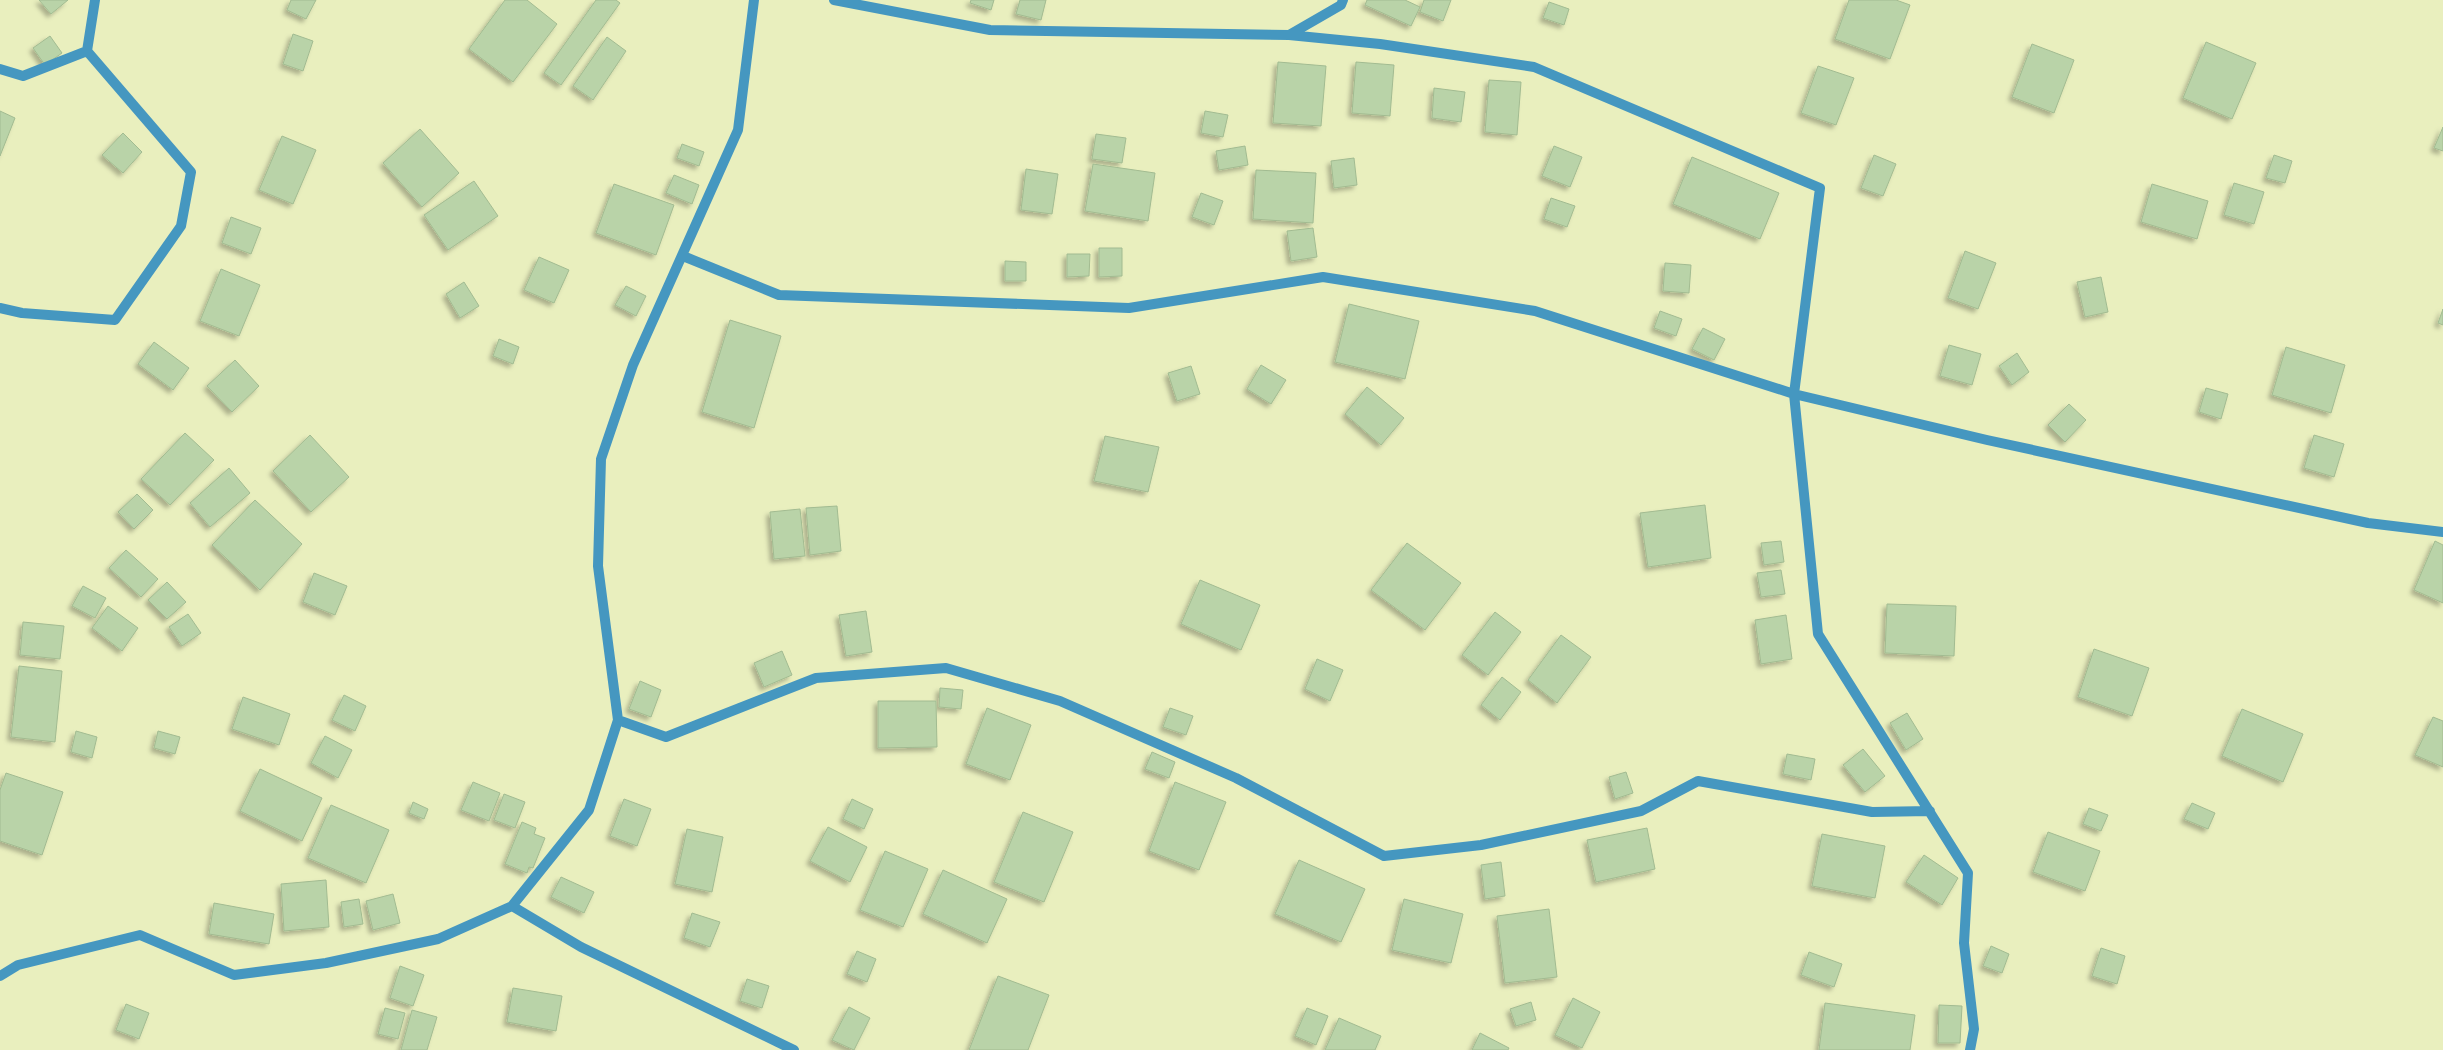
<svg xmlns="http://www.w3.org/2000/svg" width="2443" height="1050" font-family="'IBM Plex Sans',sans-serif">
	<defs>
		<filter id="shadow"><feDropShadow dx="-3.5" dy="3.5" stdDeviation="2" flood-color="#0004"/></filter>
	</defs>
	<rect width="100%" height="100%" fill="#e9efbe"/>
	<path fill="#b9d3a8" stroke="#a2bb91" filter="url(#shadow)" d="M39,0H68L51,14Z
		M291,0H316L306,19L287,10Z
		M505,0H527L557,24L513,82L469,49Z
		M596,0H616L620,3L561,85L544,73Z
		M971,0H994L991,10L970,3Z
		M1020,0H1046L1041,20L1016,14Z
		M1367,0H1405L1420,7L1411,26L1365,5Z
		M1424,0H1451L1443,21L1420,12Z
		M1849,0H1896L1910,5L1890,59L1835,39Z
		M1549,2L1569,9L1564,25L1543,18Z
		M293,34L313,41L303,71L283,64Z
		M50,36L62,53L45,65L33,48Z
		M607,37L626,51L593,100L573,86Z
		M2206,42L2256,63L2232,119L2183,98Z
		M2032,44L2074,60L2054,113L2012,97Z
		M1278,62L1326,66L1321,126L1273,123Z
		M1356,62L1394,65L1390,116L1352,113Z
		M1818,66L1854,78L1836,125L1801,113Z
		M1489,80L1521,82L1517,135L1485,132Z
		M1434,88L1465,92L1461,122L1432,118Z
		M0,111L15,118L0,156Z
		M1205,111L1228,115L1223,137L1201,133Z
		M2443,127V151L2434,148Z
		M420,129L459,173L422,207L383,163Z
		M123,133L142,152L123,173L102,155Z
		M1096,134L1126,138L1122,163L1092,159Z
		M282,136L316,150L293,204L259,190Z
		M682,144L704,152L699,166L677,158Z
		M1245,146L1248,165L1219,170L1216,151Z
		M1554,146L1582,157L1570,187L1542,176Z
		M1874,155L1896,164L1883,196L1861,188Z
		M2274,155L2292,161L2285,183L2266,178Z
		M1692,157L1779,193L1760,239L1673,204Z
		M1354,158L1357,185L1334,188L1331,161Z
		M1093,164L1155,173L1148,221L1085,211Z
		M1026,169L1058,174L1052,214L1021,210Z
		M1256,170L1316,173L1313,223L1253,219Z
		M674,175L699,185L692,204L666,193Z
		M474,181L498,216L448,250L424,215Z
		M2234,183L2264,192L2254,224L2224,215Z
		M614,184L674,205L656,255L596,233Z
		M2152,184L2208,201L2197,239L2141,222Z
		M1201,193L1223,201L1214,225L1192,217Z
		M1551,198L1575,206L1567,227L1544,219Z
		M231,217L261,228L251,254L222,243Z
		M1313,228L1317,257L1291,261L1287,231Z
		M1099,248H1122V276L1099,277Z
		M1965,251L1996,263L1978,309L1948,298Z
		M1067,254H1090L1089,276L1067,277Z
		M539,257L569,270L554,303L524,290Z
		M1005,261L1026,262V281H1005Z
		M1665,263L1691,265L1689,293L1663,291Z
		M221,269L260,285L239,336L200,321Z
		M2101,277L2108,312L2085,317L2077,282Z
		M464,282L479,306L460,318L446,294Z
		M626,286L646,296L636,316L615,305Z
		M1349,304L1419,321L1405,379L1335,362Z
		M2443,309V325L2438,323Z
		M1660,311L1682,319L1676,336L1654,328Z
		M730,320L781,336L754,428L702,412Z
		M1703,328L1725,339L1714,360L1692,349Z
		M499,339L519,347L513,364L493,356Z
		M154,342L189,368L173,390L138,364Z
		M1949,345L1981,354L1972,385L1940,376Z
		M2286,347L2345,365L2331,413L2272,395Z
		M2017,353L2029,372L2012,385L1999,366Z
		M235,360L259,386L232,412L207,386Z
		M1261,365L1286,380L1271,404L1247,389Z
		M1191,366L1200,394L1177,401L1168,373Z
		M1367,387L1404,418L1381,445L1345,414Z
		M2206,388L2228,394L2221,419L2199,412Z
		M2069,404L2086,420L2065,442L2048,425Z
		M185,433L214,460L170,505L141,479Z
		M310,435L349,477L311,512L273,471Z
		M2314,435L2344,444L2334,477L2304,468Z
		M1105,436L1159,447L1148,492L1094,481Z
		M229,468L250,493L210,527L190,503Z
		M137,494L153,510L134,529L118,512Z
		M255,500L302,544L260,590L212,545Z
		M1705,505L1711,558L1648,567L1640,513Z
		M837,506L841,551L810,555L806,508Z
		M800,509L805,556L774,559L770,512Z
		M1781,541L1784,562L1764,565L1761,543Z
		M2435,541L2443,545V603L2414,590Z
		M1407,543L1461,583L1425,630L1371,590Z
		M126,550L158,579L141,597L109,568Z
		M1781,570L1785,594L1761,597L1757,573Z
		M314,573L347,586L335,615L303,602Z
		M1200,580L1260,605L1241,650L1181,624Z
		M167,582L186,602L167,619L148,600Z
		M83,586L106,598L95,618L72,606Z
		M1887,604L1956,606L1954,656L1885,653Z
		M108,606L138,628L122,651L92,628Z
		M866,611L872,652L846,656L839,615Z
		M1495,612L1521,632L1488,675L1462,655Z
		M188,614L201,633L182,646L169,627Z
		M1786,615L1792,659L1761,664L1755,620Z
		M23,622L64,626L60,659L20,655Z
		M1561,635L1591,657L1557,703L1528,680Z
		M2094,649L2149,668L2132,716L2078,697Z
		M782,651L792,675L764,687L754,663Z
		M1317,659L1343,670L1330,701L1305,689Z
		M19,666L62,671L55,742L11,737Z
		M1502,677L1521,692L1500,720L1481,705Z
		M640,681L661,690L651,717L629,709Z
		M940,688L963,690L961,709L939,707Z
		M344,695L366,706L355,731L332,720Z
		M243,697L290,714L279,745L232,729Z
		M878,701H936L937,747L878,748Z
		M987,708L1031,725L1010,780L966,764Z
		M1170,708L1193,716L1186,735L1163,727Z
		M2242,709L2303,734L2283,782L2222,756Z
		M1907,713L1923,739L1906,750L1890,723Z
		M2433,717L2443,721V767L2415,755Z
		M76,731L97,737L92,758L71,752Z
		M158,731L180,737L175,754L154,748Z
		M325,736L352,750L338,778L311,763Z
		M1863,749L1885,776L1865,792L1843,765Z
		M1152,752L1175,762L1169,778L1145,769Z
		M1787,754L1815,759L1811,780L1783,774Z
		M260,769L322,798L302,841L240,811Z
		M1626,772L1633,793L1615,799L1609,777Z
		M6,773L63,792L42,855L0,841V790Z
		M473,782L500,793L489,821L461,810Z
		M1175,782L1226,802L1199,870L1149,851Z
		M504,794L525,802L515,828L494,820Z
		M624,799L651,809L637,846L610,836Z
		M852,799L873,809L864,829L843,819Z
		M413,802L428,809L424,819L409,813Z
		M2192,803L2215,813L2208,829L2184,819Z
		M331,805L389,830L366,883L308,858Z
		M2089,808L2108,815L2101,831L2083,824Z
		M1023,812L1073,832L1044,902L994,882Z
		M522,822L536,828L534,834L545,838L533,868L529,867L527,873L505,864Z
		M828,827L867,847L850,882L810,861Z
		M1647,828L1655,869L1596,882L1587,840Z
		M687,829L723,837L712,892L675,884Z
		M2048,832L2100,851L2085,891L2033,872Z
		M1822,834L1885,846L1875,898L1812,886Z
		M885,851L928,869L903,927L860,910Z
		M1924,855L1958,878L1942,905L1906,882Z
		M1299,860L1365,889L1341,942L1275,914Z
		M1501,862L1505,896L1485,899L1481,865Z
		M943,870L1007,899L987,943L923,914Z
		M561,877L594,892L584,913L551,897Z
		M326,880L329,927L284,931L281,884Z
		M393,894L400,923L373,930L366,901Z
		M359,899L363,924L344,927L341,902Z
		M1404,899L1463,914L1451,963L1392,950Z
		M214,903L274,914L269,944L209,934Z
		M1549,909L1557,977L1505,983L1497,916Z
		M692,913L720,922L710,947L684,938Z
		M1991,946L2009,954L2002,973L1983,966Z
		M2101,948L2125,956L2117,984L2092,976Z
		M857,951L876,959L867,982L847,974Z
		M1809,952L1842,964L1834,987L1801,975Z
		M400,966L424,975L413,1006L390,998Z
		M998,976L1049,995L1028,1050H969Z
		M747,979L769,986L762,1008L740,1001Z
		M513,988L562,996L556,1031L507,1022Z
		M1573,998L1600,1012L1582,1048L1555,1035Z
		M1531,1002L1536,1020L1516,1026L1510,1009Z
		M1825,1003L1915,1015L1910,1050H1819Z
		M126,1004L149,1013L139,1039L116,1030Z
		M1939,1005L1962,1006L1960,1043H1938Z
		M849,1007L870,1018L854,1050L832,1040Z
		M385,1008L405,1013L398,1039L378,1034Z
		M1307,1008L1328,1016L1316,1045L1295,1036Z
		M412,1010L437,1017L427,1050H401Z
		M1339,1018L1381,1036L1375,1050H1325Z
		M1480,1033L1509,1048L1508,1050H1472Z"/>
	<g fill="none" stroke-linecap="round" stroke-linejoin="round">
		<path stroke="#4597c0" stroke-width="10" d="M834,0L990,30L1289,35L1380,44L1534,67L1820,188L1794,394L1818,634L1968,873L1964,943L1974,1029L1970,1050
			M1289,35L1341,5L1343,0
			M0,69L23,76L87,51L95,0
			M683,256L779,295L1129,308L1323,277L1535,311L1794,394L1987,440L2368,523L2443,532
			M0,308L22,313L115,320L181,226L191,172L87,51
			M618,720L666,737L816,678L946,668L1060,701L1236,778L1384,856L1481,845L1641,811L1698,781L1872,812L1930,811
			M512,906L589,810L618,720L598,566L601,459L633,365L738,130L754,0
			M0,976L18,965L140,935L234,975L326,963L438,939L512,906L581,947L794,1050"/>
	</g>
</svg>
